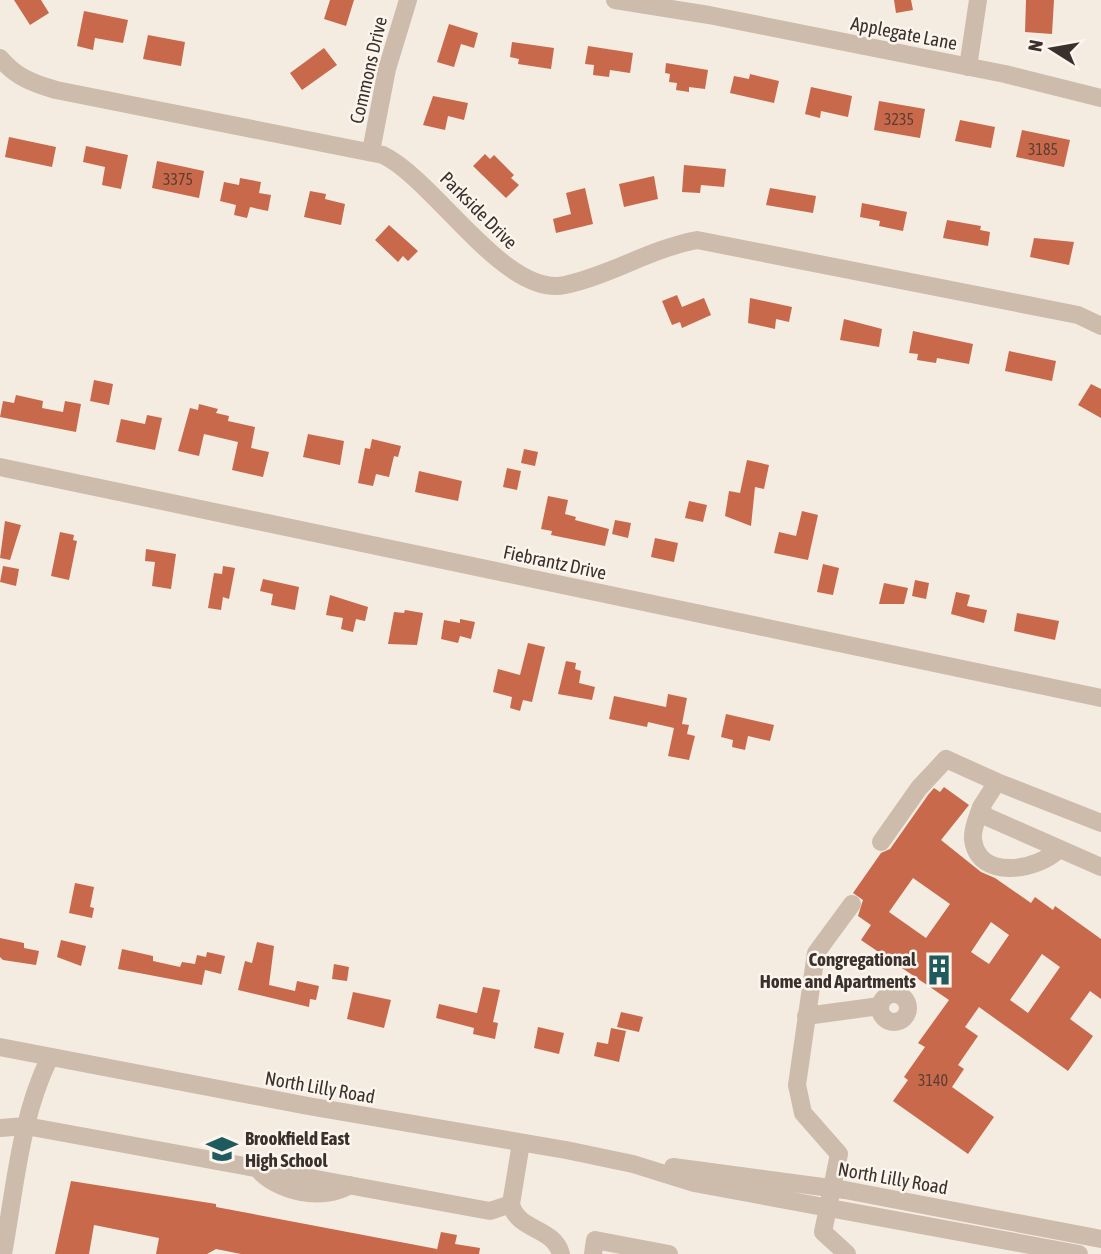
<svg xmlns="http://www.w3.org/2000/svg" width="1101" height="1254" font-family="'Asap Condensed',sans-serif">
	<rect width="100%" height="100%" fill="#f4ebe1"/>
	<path fill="#c8694b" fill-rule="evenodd" d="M14,0H41L49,13L30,25Z
		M330,0H354L346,26L324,19Z
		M894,0H911L913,10L896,13Z
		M1026,0H1054L1052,34L1025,32Z
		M84,11L128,20L123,43L95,38L93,50L77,46Z
		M449,24L478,33L474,48L461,44L454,67L437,62Z
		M148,35L185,42L181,66L143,59Z
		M512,42L554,48L551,69L518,64L519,59L510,57Z
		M588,46L633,53L630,73L610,70L609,77L593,75L594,65L585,64Z
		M324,48L337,65L302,90L290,73Z
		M666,63L708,70L705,89L689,87V92L676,90L677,83L669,82L670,74L665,73Z
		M750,74L779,81L774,103L730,93L734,76L749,79Z
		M811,87L852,96L848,117L821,111L820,118L805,114Z
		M433,96L468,103L464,120L448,116L445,130L423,125Z
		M879,101L925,109L920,138L874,130Z
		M960,120L995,127L991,148L955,141Z
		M1022,130L1070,140L1064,167L1016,157Z
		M9,137L56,147L52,167L5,157Z
		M86,146L128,155L121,189L102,185L105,167L83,162Z
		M485,154L490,159L494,155L514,175L511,178L519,185L506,198L473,166Z
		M157,161L204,171L199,198L152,188Z
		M684,165L726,169L724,187L701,185L700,193L682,192Z
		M654,176L658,199L624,207L619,184Z
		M240,178L261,182L259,193L271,195L268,211L250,207L247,218L234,215L236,205L220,201L224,182L239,185Z
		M585,188L593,224L556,233L553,219L571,214L566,193Z
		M770,188L816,196L813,213L766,205Z
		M310,191L326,194L325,199L345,204L341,225L304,217Z
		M862,203L907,212L903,231L879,226L880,221L860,217Z
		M947,220L981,226L980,230L990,232L988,246L943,238Z
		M389,225L418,251L408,261L403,256L398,262L375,240Z
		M1034,238L1074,242L1069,265L1030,257Z
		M677,295L682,307L704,298L711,315L682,328L680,322L672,325L662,301Z
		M750,298L792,307L789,322L776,319L775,329L748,323Z
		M844,319L882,329L879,347L840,340Z
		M913,331L973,344L969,364L937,358L936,363L917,360L918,354L909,353Z
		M1009,351L1056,361L1052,381L1005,371Z
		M94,380L113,384L109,405L90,401Z
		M1091,384L1101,389V418L1078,405Z
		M16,395L43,401L42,408L63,412L65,401L81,404L76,432L0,417L3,401L14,403Z
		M199,404L218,409L216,413L229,416L228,421L255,427L251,448L269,452L263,477L232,470L238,442L204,434L199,456L178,451L190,408L198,410Z
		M147,415L162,418L155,450L116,442L121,419L145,424Z
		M308,434L344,441L340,465L303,457Z
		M372,439L401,446L398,457L394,456L389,477L376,474L373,486L358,483L365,448L370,449Z
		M524,449L538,452L535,466L521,463Z
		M747,460L769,465L764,489L755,487L751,526L725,516L729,491L740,493Z
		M507,468L521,471L517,490L503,487Z
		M419,471L462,481L458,501L415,492Z
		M548,496L568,500L565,514L576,517L575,520L609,529L605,546L551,535L552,531L541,529Z
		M689,501L707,505L703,522L685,518Z
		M802,511L818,515L808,560L774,553L779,532L796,536Z
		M615,520L631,523L628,538L612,534Z
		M5,521L21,525L10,560L0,558Z
		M60,532L74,535L73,540L77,541L69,580L51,576Z
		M655,538L678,543L674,562L651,557Z
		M146,549L176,554L171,589L152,586L155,562L145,561Z
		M823,564L839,568L833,595L817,592Z
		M3,566L19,569L16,586L0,582Z
		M223,566L235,568L229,599L223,597L221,610L208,608L214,573L222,574Z
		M263,579L299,587L295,610L271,605L273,594L260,591Z
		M915,580L929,583L926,599L912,596Z
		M884,583L908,588L904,604H879Z
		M956,592L970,595L967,606L987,610L984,623L951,614Z
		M330,595L368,607L365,621L356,619L353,632L341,629L343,618L326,615Z
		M405,610L423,613L417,645L388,644L394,612L404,613Z
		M1017,613L1059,621L1055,640L1014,631Z
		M460,619L475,622L471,639L460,636L458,643L441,639L444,620L460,623Z
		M528,643L545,647L532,702L523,700L520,711L510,708L512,697L493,692L498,669L520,675Z
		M566,661L576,663L575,669L581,671L579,683L595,687L592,700L558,694Z
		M668,694L687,698L682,724L689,725L687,734L695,736L689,760L668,756L674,728L648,722L647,727L609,719L614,696L666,707Z
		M726,714L774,725L770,741L748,736L745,750L732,747L733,740L721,737Z
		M944,787L969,805L941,840L981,872L995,878L1031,903L1035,897L1053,910L1055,906L1101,939V999L1090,991L1070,1019L1093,1036L1068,1071L979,1007L965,1027L978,1036L958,1065L964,1069L952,1087L994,1117L968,1154L893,1101L908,1080L904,1077L925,1047L918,1043L949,1000L861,940L871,925L858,916L863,900L853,893L881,853L890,849L928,795L934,788L940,792ZM913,878L950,904L926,938L889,912ZM991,922L1009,935L989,964L971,952ZM1042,954L1060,967L1028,1013L1010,1000Z
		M75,883L94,887L90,907L94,908L92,918L69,913Z
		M0,938L24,943V948L39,951L36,965L3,960L0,957Z
		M61,940L86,946L81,966L57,957Z
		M257,942L274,946L269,985L295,991L297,981L319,986L316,1000L310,999L309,1007L238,990L245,961L252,963Z
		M122,949L153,956V961L180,967L182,962L195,964L197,955L206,957L207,952L225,956L221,974L205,970L202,985L118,969Z
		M334,964L349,967L347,981L332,979Z
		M483,987L500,990L493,1022L498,1023L495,1039L473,1034L474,1028L436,1018L439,1004L477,1013Z
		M353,992L391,1000L384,1028L347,1019Z
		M621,1012L643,1017L639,1032L617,1027Z
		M538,1027L564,1033L559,1054L534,1048Z
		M611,1028L626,1031L619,1062L594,1056L597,1042L608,1044Z
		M71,1181L216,1204V1207L437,1249L436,1254H241L216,1249L207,1254H156L159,1238L94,1225L89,1254H55Z
		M441,1232L457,1235L455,1244L480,1248L479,1254H436Z"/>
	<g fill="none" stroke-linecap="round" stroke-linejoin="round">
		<path stroke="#cdbbac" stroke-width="18" d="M615,0L709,15L1005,74L1101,98
			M0,58C16,77 32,83 56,90L383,155C436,181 505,298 565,285C611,275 650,249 697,240L1078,315L1101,326
			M968,67L978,0
			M371,151L387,69L408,0
			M0,467L1101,698
			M981,807C978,817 972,828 973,839C978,882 1039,870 1059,849
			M1101,823L997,782L981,807L985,816L1101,867
			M881,842L919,788L946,759L997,782
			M880 1008a14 14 0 1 1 28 0a14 14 0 1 1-28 0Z
			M806,1016L880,1006
			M0,1047L308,1106L566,1150L633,1164L694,1183L1079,1254
			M0,1128L26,1126L490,1211L511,1204
			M521,1143L511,1204C517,1231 554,1227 561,1254
			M673,1167L845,1190L1101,1239
			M257,1168C276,1192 323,1202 350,1185
			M3,1254C15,1189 20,1117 50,1057
			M593,1254L595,1240L669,1254
			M847,1254L823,1232L839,1154L803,1113L797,1085L816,953L852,904"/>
	</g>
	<defs>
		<g id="building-bare" transform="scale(2.415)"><path d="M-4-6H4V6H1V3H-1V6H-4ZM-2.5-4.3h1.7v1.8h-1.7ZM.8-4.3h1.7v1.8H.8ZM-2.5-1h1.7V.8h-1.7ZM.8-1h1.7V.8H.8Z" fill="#1f5a5e" stroke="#fbf5ee" stroke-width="2.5" paint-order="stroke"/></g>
		<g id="school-bare" transform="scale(2.415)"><path d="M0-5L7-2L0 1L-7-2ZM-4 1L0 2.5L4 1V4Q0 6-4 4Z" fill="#1f5a5e" stroke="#fbf5ee" stroke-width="2.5" paint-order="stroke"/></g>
	</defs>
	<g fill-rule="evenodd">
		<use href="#building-bare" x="939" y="970"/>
		<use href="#school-bare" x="222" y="1149"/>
	</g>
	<g text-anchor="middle" stroke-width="5" stroke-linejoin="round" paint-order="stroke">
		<g font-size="16" fill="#5e3e33">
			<text x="899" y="125">3235</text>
			<text x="1043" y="155">3185</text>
			<text x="178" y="185">3375</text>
			<text x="933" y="1086">3140</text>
		</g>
		<g font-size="19" fill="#3b302b" stroke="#fbf5ee">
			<text transform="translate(904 33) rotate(11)" y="7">Applegate Lane</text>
			<text transform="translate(368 70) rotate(-77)" y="7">Commons Drive</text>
			<text transform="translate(479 210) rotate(45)" y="7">Parkside Drive</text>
			<text transform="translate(555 562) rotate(12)" y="7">Fiebrantz Drive</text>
			<text transform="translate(320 1087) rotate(10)" y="7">North Lilly Road</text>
			<text transform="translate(893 1178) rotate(10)" y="7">North Lilly Road</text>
		</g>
		<g font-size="19" font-weight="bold" fill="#3b302b" stroke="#fbf5ee" text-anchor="end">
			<text x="916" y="966">Congregational<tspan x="916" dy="22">Home and Apartments</tspan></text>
			<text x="245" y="1145" text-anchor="start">Brookfield East<tspan x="245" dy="22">High School</tspan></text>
		</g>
	</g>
	<g transform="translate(1052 49) rotate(281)" stroke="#fbf5ee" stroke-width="5" paint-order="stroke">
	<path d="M0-5L12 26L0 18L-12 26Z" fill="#3b302b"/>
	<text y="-10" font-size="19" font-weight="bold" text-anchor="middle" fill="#3b302b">N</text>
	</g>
</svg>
